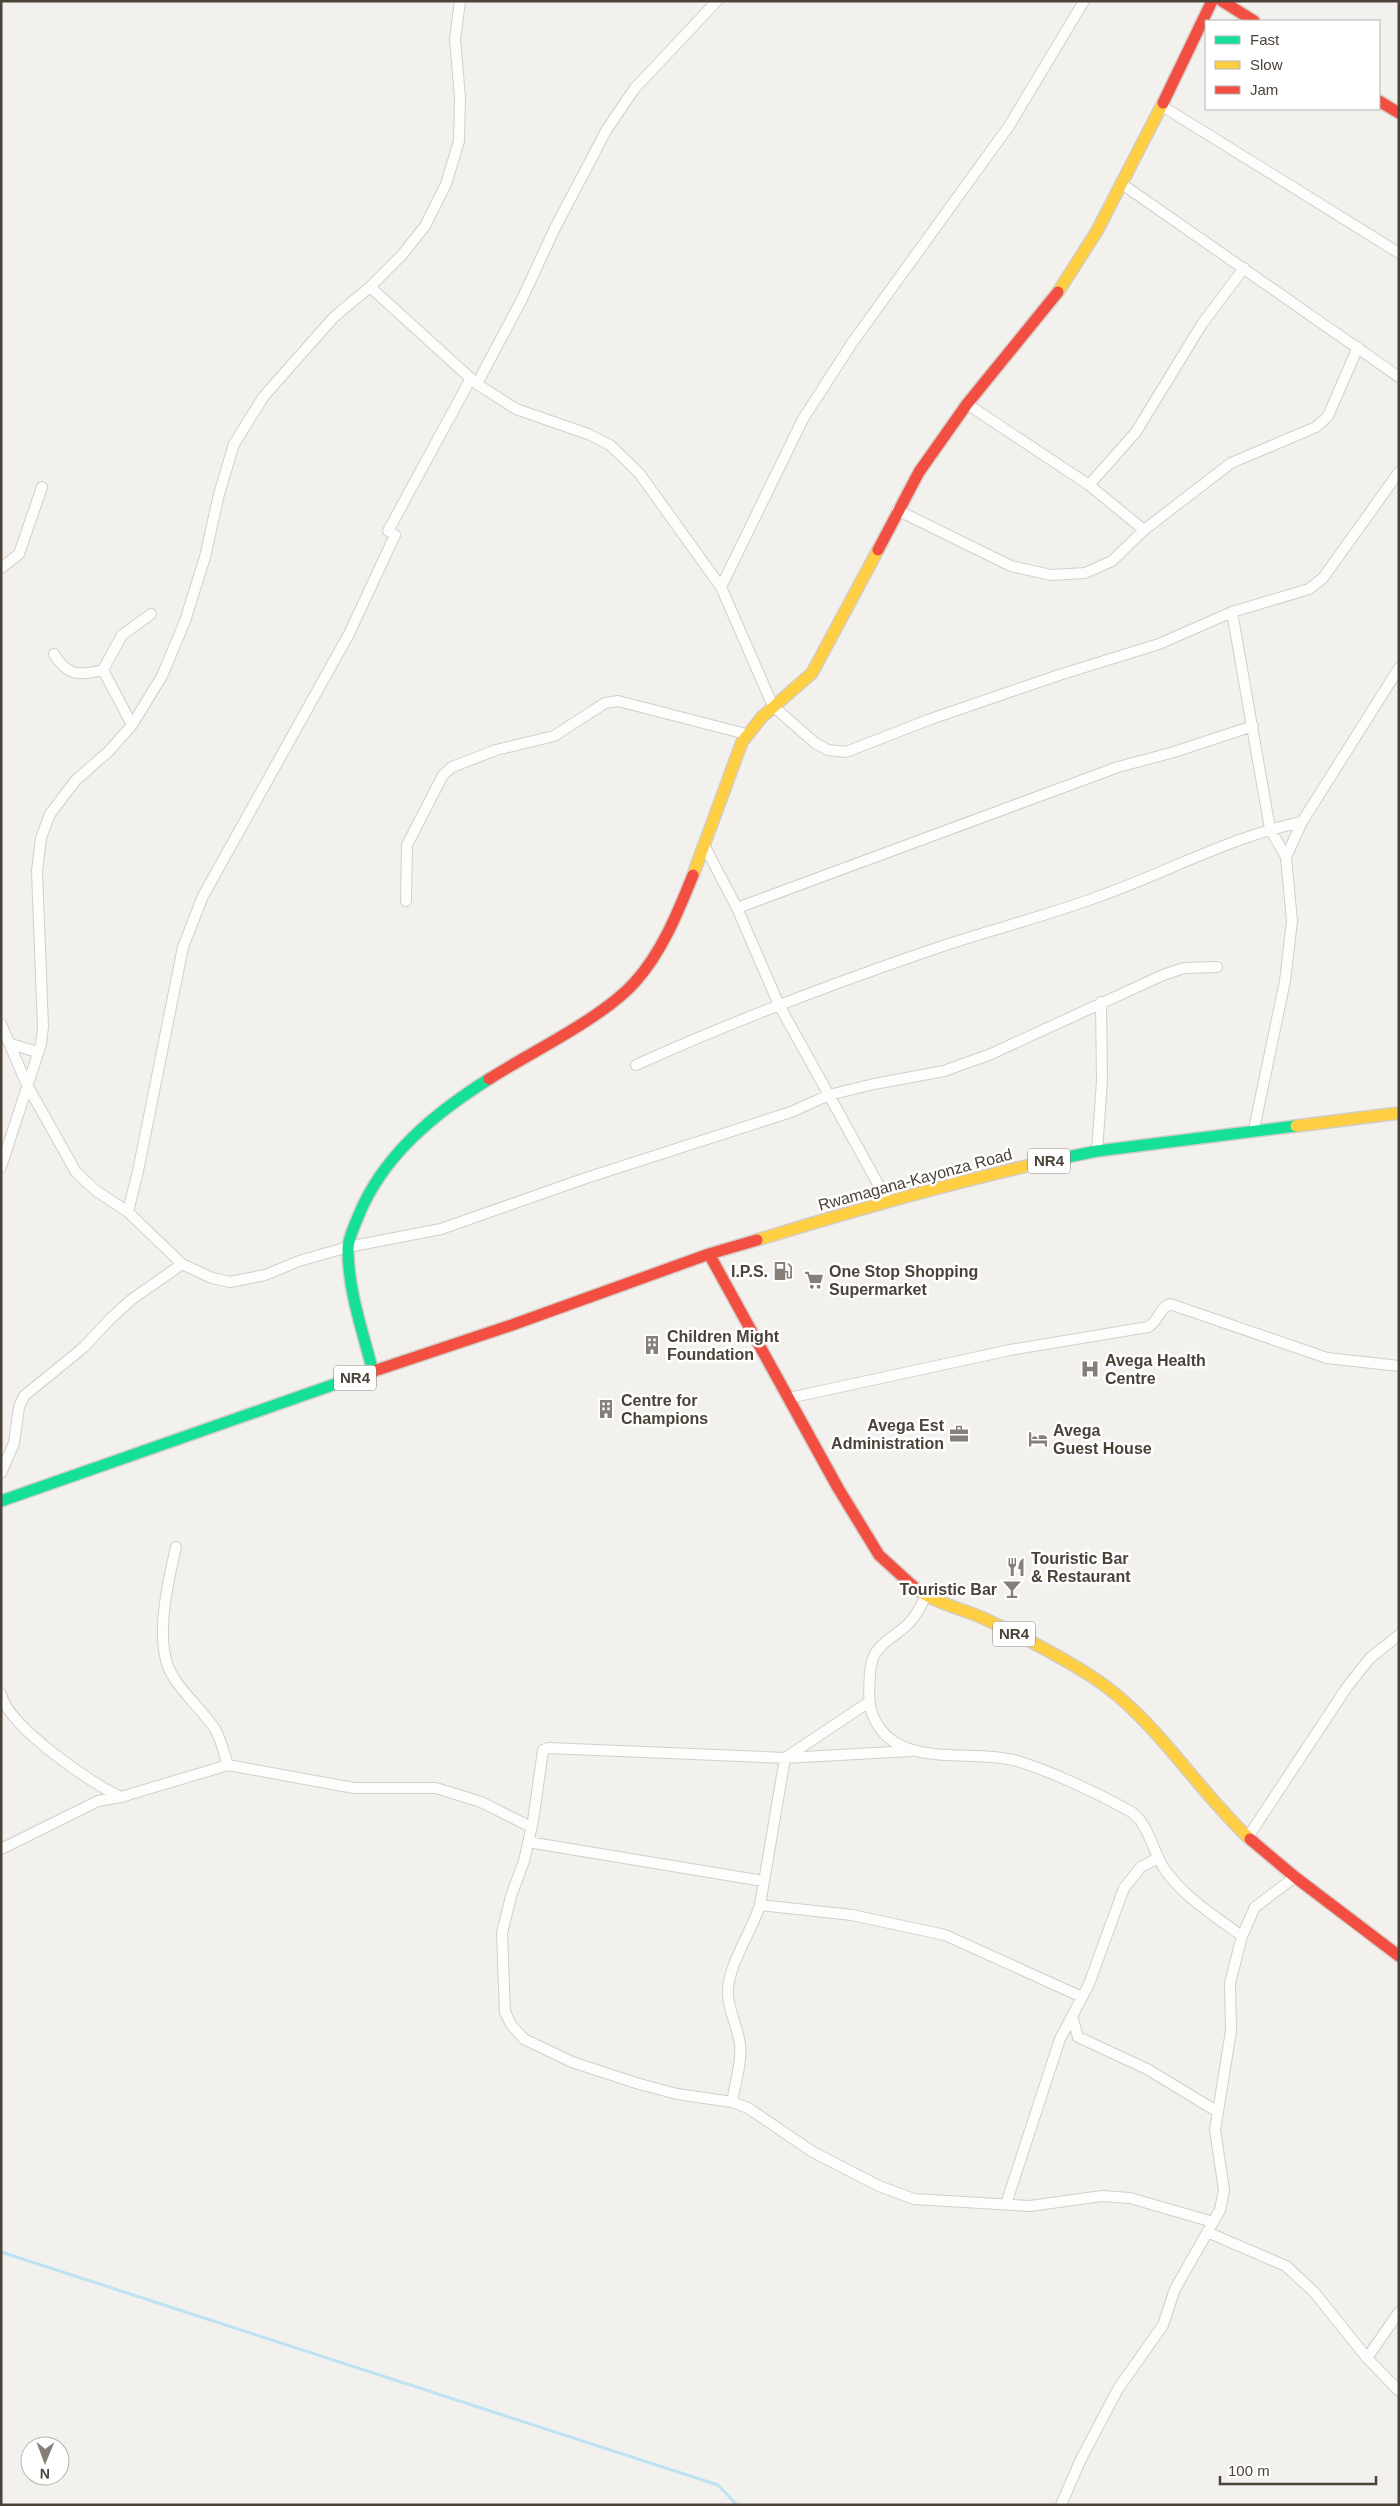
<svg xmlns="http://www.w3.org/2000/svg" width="1400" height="2506" font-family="Arial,sans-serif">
	<rect width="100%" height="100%" fill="#f3f1ee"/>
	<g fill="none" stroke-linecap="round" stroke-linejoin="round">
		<path stroke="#bde2f2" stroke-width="3" d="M1,2252L718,2485L737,2505"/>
		<g stroke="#d1cfcb" stroke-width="12">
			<path id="street" d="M1162,106L1399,253
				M1122,184L1399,377
				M370,287L477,384L516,409L588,434L610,445L639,473L721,587L773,706L815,743L828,750L846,752L928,720L1059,675L1159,644L1232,612L1309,589L1323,578L1399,472
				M967,404L1089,485L1144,530
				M1089,485L1136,432L1202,324L1244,268
				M897,510L1011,566L1051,575L1085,573L1112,561L1144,530L1231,463L1316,427L1328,416L1358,347
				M1,568L19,554L42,487
				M721,587L803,419L852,343L1009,126L1084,1
				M1232,612L1270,829L1286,857
				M54,654C67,676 79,676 103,670L122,635L151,614
				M103,670L132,725
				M704,845L737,908L779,1005L887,1200
				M406,901L407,845L443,775L452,767L496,750L554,736L605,703L618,701L746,734
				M737,908L1118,767L1174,752L1253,726
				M1,1024L27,1085L76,1172L95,1190L128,1212L182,1264L212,1278L230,1282L265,1275L299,1261L348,1247L441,1229L586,1178L791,1112L829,1095L874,1084L944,1071L991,1054L1163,975L1184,968L1217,967
				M11,1044L37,1052
				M636,1065C731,1022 829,985 928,951C985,931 1044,917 1100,896C1168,872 1232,836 1302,822
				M1254,1129L1285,981L1292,921L1286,857L1302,822L1399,668
				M1097,1151L1102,1081L1101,1002
				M1,1167L41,1044L43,1027L37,871L41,838L50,814L76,780L109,751L132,725L162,676L185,621L205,557L219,494L234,444L264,396L334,317L370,287L402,255L425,226L446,184L459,141L460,98L455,39L460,1
				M128,1212L138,1171L183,947L203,896L349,634L395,535L388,531L470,380L477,384L522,299L555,228L607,129L635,88L717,1
				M789,1398L1010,1350L1148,1327C1159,1321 1159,1308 1170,1304L1327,1358L1399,1366
				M1,1473L14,1443L19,1407L24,1396L84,1347L110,1319L131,1300L182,1264
				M176,1547C168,1582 152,1646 174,1678C185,1696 203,1711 215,1729C221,1739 224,1754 228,1765
				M926,1596C921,1605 916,1617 908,1624C897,1635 879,1643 873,1658C869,1669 868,1699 871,1710C890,1773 970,1747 1017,1761C1051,1771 1097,1793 1128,1810C1149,1821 1152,1852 1165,1870C1185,1898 1215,1916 1242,1936
				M1,1694C7,1725 91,1784 121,1797
				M869,1702L785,1758L548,1748L543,1750L533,1821L524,1861L511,1896L502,1933L505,2012L512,2026L524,2039L572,2062L636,2083L677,2094L732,2102L748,2108L813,2152L879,2186L914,2199L1030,2206L1102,2196L1130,2198L1213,2222
				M1248,1837L1347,1687L1370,1658L1399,1635
				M528,1842L763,1881
				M1,1849L98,1801L121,1797L228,1765L354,1788H436L481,1802L531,1827
				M760,1905L852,1915L945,1935L1082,1997
				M1072,2016L1078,2037L1147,2069L1218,2112
				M732,2102C735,2084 742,2063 740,2044C738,2028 729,2012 728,1995C726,1968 752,1931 760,1905L785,1758L910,1751
				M1006,2204L1060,2039L1089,1984L1124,1888L1141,1867L1158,1858
				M1207,2232L1286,2266L1314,2292L1367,2358L1399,2391
				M1367,2358L1399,2312
				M1061,2505L1081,2459L1118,2389L1163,2325L1175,2289L1220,2210L1224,2190L1215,2130L1231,2031L1230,1983L1242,1936L1255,1907L1295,1877"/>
		</g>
		<g stroke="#d3cdc5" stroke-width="14">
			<path id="fast" d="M1063,1158L1097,1151L1296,1126
				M373,1372C363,1332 348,1291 348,1249C348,1239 354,1227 358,1217C382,1156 435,1113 489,1079
				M1,1501L344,1381"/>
		</g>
		<g stroke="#d3cdc5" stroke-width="14">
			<path id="slow" d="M1058,292L1097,231L1163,103
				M693,875L742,742L762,717L812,673L878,550
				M1296,1126L1399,1113
				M757,1240C858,1209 959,1180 1063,1158
				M914,1587C934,1603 960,1608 983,1618C1021,1636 1059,1655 1094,1678C1156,1719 1195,1788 1250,1839"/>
		</g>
		<g stroke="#d3cdc5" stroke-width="14">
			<path id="jam" d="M1222,1L1254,21
				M1379,101L1399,113
				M1163,103L1212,1
				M878,550L919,472L967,404L1058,292
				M489,1079C531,1052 603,1018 635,982C662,952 678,912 693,875
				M709,1254L838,1488L879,1555L914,1587
				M344,1381L512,1325L709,1254L757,1240
				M1250,1839L1295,1877L1399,1956"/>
		</g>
		<use href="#street" stroke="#fdfdfc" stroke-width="10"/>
		<use href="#fast" stroke="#16e098" stroke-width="11"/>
		<use href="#slow" stroke="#ffcf43" stroke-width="11"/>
		<use href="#jam" stroke="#f24e42" stroke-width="11"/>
	</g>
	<defs>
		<g id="fuel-bare" transform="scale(1.5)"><path d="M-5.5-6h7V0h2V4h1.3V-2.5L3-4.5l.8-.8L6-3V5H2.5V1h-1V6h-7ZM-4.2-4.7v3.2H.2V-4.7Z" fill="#867f78" stroke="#fff" stroke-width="2.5" paint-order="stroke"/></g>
		<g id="supermarket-bare" transform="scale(1.5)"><path d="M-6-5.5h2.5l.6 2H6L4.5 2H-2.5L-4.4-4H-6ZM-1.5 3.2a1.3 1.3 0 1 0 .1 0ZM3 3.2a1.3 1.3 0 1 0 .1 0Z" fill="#867f78" stroke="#fff" stroke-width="2.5" paint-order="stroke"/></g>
		<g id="building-bare" transform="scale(1.5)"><path d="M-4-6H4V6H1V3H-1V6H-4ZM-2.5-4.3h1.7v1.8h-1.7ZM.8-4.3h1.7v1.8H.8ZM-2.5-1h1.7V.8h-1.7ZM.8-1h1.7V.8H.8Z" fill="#867f78" stroke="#fff" stroke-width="2.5" paint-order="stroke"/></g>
		<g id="hospital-bare" transform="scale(1.5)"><path d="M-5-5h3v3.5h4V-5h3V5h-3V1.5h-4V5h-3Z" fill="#867f78" stroke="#fff" stroke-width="2.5" paint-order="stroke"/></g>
		<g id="office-bare" transform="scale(1.5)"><path d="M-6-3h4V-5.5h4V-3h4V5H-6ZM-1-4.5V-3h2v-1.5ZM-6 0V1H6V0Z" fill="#867f78" stroke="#fff" stroke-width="2.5" paint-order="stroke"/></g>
		<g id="hotel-bare" transform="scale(1.5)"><path d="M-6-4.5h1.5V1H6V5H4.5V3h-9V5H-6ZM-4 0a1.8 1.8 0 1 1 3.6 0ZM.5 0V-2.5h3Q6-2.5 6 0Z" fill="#867f78" stroke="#fff" stroke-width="2.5" paint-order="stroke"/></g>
		<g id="restaurant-bare" transform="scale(1.5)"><path d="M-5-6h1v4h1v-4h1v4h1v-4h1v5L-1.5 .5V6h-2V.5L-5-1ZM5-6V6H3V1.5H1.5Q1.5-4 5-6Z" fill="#867f78" stroke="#fff" stroke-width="2.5" paint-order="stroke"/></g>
		<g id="bar-bare" transform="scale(1.5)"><path d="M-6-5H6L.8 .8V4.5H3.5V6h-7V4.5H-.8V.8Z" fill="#867f78" stroke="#fff" stroke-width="2.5" paint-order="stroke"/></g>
	</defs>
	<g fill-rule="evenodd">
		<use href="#fuel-bare" x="783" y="1271"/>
		<use href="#supermarket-bare" x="814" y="1280"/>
		<use href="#building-bare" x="652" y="1345"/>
		<use href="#hospital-bare" x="1090" y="1369"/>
		<use href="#building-bare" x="606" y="1409"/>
		<use href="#office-bare" x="959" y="1434"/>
		<use href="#hotel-bare" x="1038" y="1439"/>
		<use href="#restaurant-bare" x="1016" y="1567"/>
		<use href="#bar-bare" x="1012" y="1589"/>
	</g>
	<g text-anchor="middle" stroke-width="5" stroke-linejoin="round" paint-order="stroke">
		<g fill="#fff" stroke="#817b74" stroke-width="1">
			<rect x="1028" y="1148.5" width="42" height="25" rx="4"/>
			<rect x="334" y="1365.5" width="42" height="25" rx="4"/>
			<rect x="993" y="1621.5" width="42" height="25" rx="4"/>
		</g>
		<g font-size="15" font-weight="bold" fill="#4b4238">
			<text x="1049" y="1166">NR4</text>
			<text x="355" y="1383">NR4</text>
			<text x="1014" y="1639">NR4</text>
		</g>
		<g font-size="16" fill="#4b4238" stroke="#fff">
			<text transform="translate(915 1179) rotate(-15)" y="6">Rwamagana-Kayonza Road</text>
		</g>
		<g font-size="16" font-weight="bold" fill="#4b4238" stroke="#fff" text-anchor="start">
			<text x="768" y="1277" text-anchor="end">I.P.S.</text>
			<text x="829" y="1277">One Stop Shopping<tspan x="829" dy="18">Supermarket</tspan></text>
			<text x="667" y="1342">Children Might<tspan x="667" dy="18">Foundation</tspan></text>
			<text x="1105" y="1366">Avega Health<tspan x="1105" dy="18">Centre</tspan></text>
			<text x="621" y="1406">Centre for<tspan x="621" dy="18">Champions</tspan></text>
			<text x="944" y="1431" text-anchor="end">Avega Est<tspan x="944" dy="18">Administration</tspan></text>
			<text x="1053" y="1436">Avega<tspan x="1053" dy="18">Guest House</tspan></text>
			<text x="1031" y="1564">Touristic Bar<tspan x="1031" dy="18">&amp; Restaurant</tspan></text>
			<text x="997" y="1595" text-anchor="end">Touristic Bar</text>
		</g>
	</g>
	<rect width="1400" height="2506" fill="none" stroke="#4b4238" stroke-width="5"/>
	<rect x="1205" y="20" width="175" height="90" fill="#ffffff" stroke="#b7b3af"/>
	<rect x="1215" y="36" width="25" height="8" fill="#16e098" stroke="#b7b3af"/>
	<text x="1250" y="45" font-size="15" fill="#4b4238">Fast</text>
	<rect x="1215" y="61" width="25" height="8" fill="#ffcf43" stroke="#b7b3af"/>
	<text x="1250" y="70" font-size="15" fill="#4b4238">Slow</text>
	<rect x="1215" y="86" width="25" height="8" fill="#f24e42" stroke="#b7b3af"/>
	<text x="1250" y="95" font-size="15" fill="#4b4238">Jam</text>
	<g transform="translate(45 2461) rotate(181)"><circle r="24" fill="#ffffff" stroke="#b7b3af"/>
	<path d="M0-4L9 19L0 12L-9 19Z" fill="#867f78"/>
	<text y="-8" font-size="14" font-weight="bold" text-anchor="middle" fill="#4b4238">N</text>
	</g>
	<path d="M1220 2476v8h156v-8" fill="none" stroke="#4b4238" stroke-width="2.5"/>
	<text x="1228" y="2476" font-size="15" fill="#4b4238" stroke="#ffffff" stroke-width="4" paint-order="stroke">100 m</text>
</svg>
